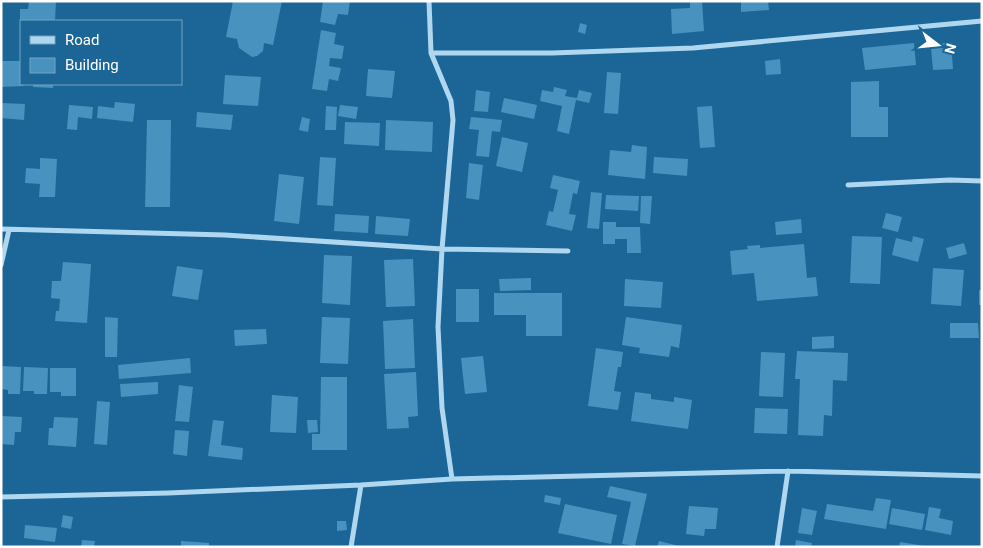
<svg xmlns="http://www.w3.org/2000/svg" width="983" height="548" font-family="Roboto,sans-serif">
	<rect width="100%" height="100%" fill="#1b6697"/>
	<path fill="#4892bf" d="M29,1H56L55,21H20V9H28Z
		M233,1H282L273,45L264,43L263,51L257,56L252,57L239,48L237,39L226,37Z
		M323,1H350L348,15L338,14L335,25L320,22Z
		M702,1L704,31L672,34L671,9L690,8V2Z
		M741,1H768L769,10L741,12Z
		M580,23L587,25L585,34L578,32Z
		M321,30L336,33L334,44L344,46L342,59L330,58L329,66L341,68L338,81L329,79L327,91L312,89Z
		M951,42L953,69L933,70L931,48H939L938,44Z
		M914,43L916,65L865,70L862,48Z
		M780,59L781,74L766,75L765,61Z
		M1,61H21V84H23L24,86L1,87Z
		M368,69L395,71L392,98L366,96Z
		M607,72L621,73L618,114L604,113Z
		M225,75L261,77L258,106L223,104Z
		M879,81V107H888V137H851V82Z
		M33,84H53V88L33,87Z
		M554,87L567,90L565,96L577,98L579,90L592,93L589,103L576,100L569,134L557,131L562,106L540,101L542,90L553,92Z
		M476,90L490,92L488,112L474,111Z
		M504,98L537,105L534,119L501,112Z
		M115,102L135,104L133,122L97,118L98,106L114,108Z
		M1,103L25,104L24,120L1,118Z
		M69,105L93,107L92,119L78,117L77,130L67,129Z
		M340,105L358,107L356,119L338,116Z
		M326,106L337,107L336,130H325Z
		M712,106L715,147L700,148L697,107Z
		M197,112L233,115L231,130L196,127Z
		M302,117L310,119L308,132L299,130Z
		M471,117L502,120L500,132L492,131L489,157L476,156L479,130L469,129Z
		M147,120H171L170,207H145Z
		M386,120L433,122L432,152L385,150Z
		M345,122L380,123L379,146L344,144Z
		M502,137L528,143L522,172L496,166Z
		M632,145L647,147L645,179L608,175L610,150L631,152Z
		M320,157L336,158L333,206L317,205Z
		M654,157L688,159L687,176L653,173Z
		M40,158L57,159L55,197H39L40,184L25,183L26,168L40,169Z
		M469,163L483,165L479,200L466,198Z
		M279,174L304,177L299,224L274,221Z
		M553,175L580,181L577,194L573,193L569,214L576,215L572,231L546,225L549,211L553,212L558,190L550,188Z
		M591,192L602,193L599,229L587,228Z
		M606,195L639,196L638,211L605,209Z
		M641,196H652L650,224L640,223Z
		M886,213L902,217L898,232L882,228Z
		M335,214L369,216L368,233L334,231Z
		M376,216L410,219L408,236L375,234Z
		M801,219L802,233L776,235L775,222Z
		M603,222H616V227H640L641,253H627V239H615V244H603Z
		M852,236L882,237L880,284L850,283Z
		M913,236L924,239L918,262L892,255L896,238L912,242Z
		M964,243L967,254L949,259L946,248Z
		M804,244L807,278L816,277L818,296L757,301L754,273L732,275L730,251L748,249L747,246L760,245V248Z
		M324,255L352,256L350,305L322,303Z
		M413,259L415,306L386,307L384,260Z
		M63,262L91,264L87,323L55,321L56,311H59L60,299L51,298L52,281H61Z
		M177,266L203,270L198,300L172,296Z
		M933,268L964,270L961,306L931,304Z
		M531,278V290L500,291L499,279Z
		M625,279L663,282L661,308L624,306Z
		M456,289H479V322H456Z
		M979,290H982V305H979Z
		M494,293H562V336H526V315H494Z
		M105,317L118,318L117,357H105Z
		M322,317L350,318L348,364L320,363Z
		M626,317L682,325L679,348L671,346L669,357L639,353L640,348L622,345Z
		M413,319L415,368L385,369L383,321Z
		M950,323H978L979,338H950Z
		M266,329L267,344L235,346L234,330Z
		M834,336V348L812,349V337Z
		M596,348L623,352L621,367H618L614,391L621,392L618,410L588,406Z
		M797,351L848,353L847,381L833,380L832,416L824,415L823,436L798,435L800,379H795Z
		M761,352L785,353L783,397L759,396Z
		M483,356L487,392L465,394L461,358Z
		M190,358L191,373L119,379L118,365Z
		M1,366L21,367L20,394H8V390L1,389Z
		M24,367L48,368L47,394H34V391H23Z
		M50,368H76V396H61V392H50Z
		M416,372L418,416L408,417L409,428L387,429L384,374Z
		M321,377H347V450H312V434H320Z
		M158,382V394L121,397L120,384Z
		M179,385L193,387L189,422L175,421Z
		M635,392L651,394V399L674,402V397L692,400L688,429L631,421Z
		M272,395L298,397L296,433L270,432Z
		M97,401L110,402L107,445L94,444Z
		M755,408L788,409L787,434L754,433Z
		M1,416L22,417L21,432H15L14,445L1,444Z
		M54,417L78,418L76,447L48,445L49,428H53Z
		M213,420L224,421L221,445L243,448L242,460L208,456Z
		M307,420H317L318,432L308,433Z
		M175,430L189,431L187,456L173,454Z
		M610,486L647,494L635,546L622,544L631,502L607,497Z
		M545,495L561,498L560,505L544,502Z
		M876,498L891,500L886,529L824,519L827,504L873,511Z
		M565,504L617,515L611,544L558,533Z
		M689,506L718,508L716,529H705L704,536L686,534Z
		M929,507L941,509L939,518L953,521L951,535L925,530Z
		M802,508L817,511L812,535L798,533Z
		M892,508L925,514L922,530L889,524Z
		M63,515L73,517L71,529L61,527Z
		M337,521H346L347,530L337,531Z
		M25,525L57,528L55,542L24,538Z
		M82,540L95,541L94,547H81Z
		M796,540L812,543L811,547H795Z
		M181,541L209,543V547H181Z
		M659,541L679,546V547H657Z
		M900,542L925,546V547H899Z"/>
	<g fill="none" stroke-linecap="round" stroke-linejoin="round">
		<path stroke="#afd7f0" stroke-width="5" d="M429,1L431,53L451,101L453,120L442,249L438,327L442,408L452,479
			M431,53H552L693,48L982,21
			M848,185L950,180L982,181
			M1,229L225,235L442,249L568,251
			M1,265L9,230
			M1,497L168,493L361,485L452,479L788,471L982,476
			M351,547L361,485
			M777,547L788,471"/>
	</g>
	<rect width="983" height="548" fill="none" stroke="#ffffff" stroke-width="5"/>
	<rect x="20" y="20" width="162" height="65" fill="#1b6697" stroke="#76a3c1"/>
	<rect x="30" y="36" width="25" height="8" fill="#afd7f0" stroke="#76a3c1"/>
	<text x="65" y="45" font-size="15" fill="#ffffff">Road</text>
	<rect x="30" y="58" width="25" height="15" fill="#4892bf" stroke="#76a3c1"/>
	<text x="65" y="70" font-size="15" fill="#ffffff">Building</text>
	<g transform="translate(938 45) rotate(106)" stroke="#1b6697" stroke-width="4" paint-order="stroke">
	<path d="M0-4L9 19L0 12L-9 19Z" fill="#ffffff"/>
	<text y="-8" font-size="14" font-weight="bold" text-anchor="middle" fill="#ffffff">N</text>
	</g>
</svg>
